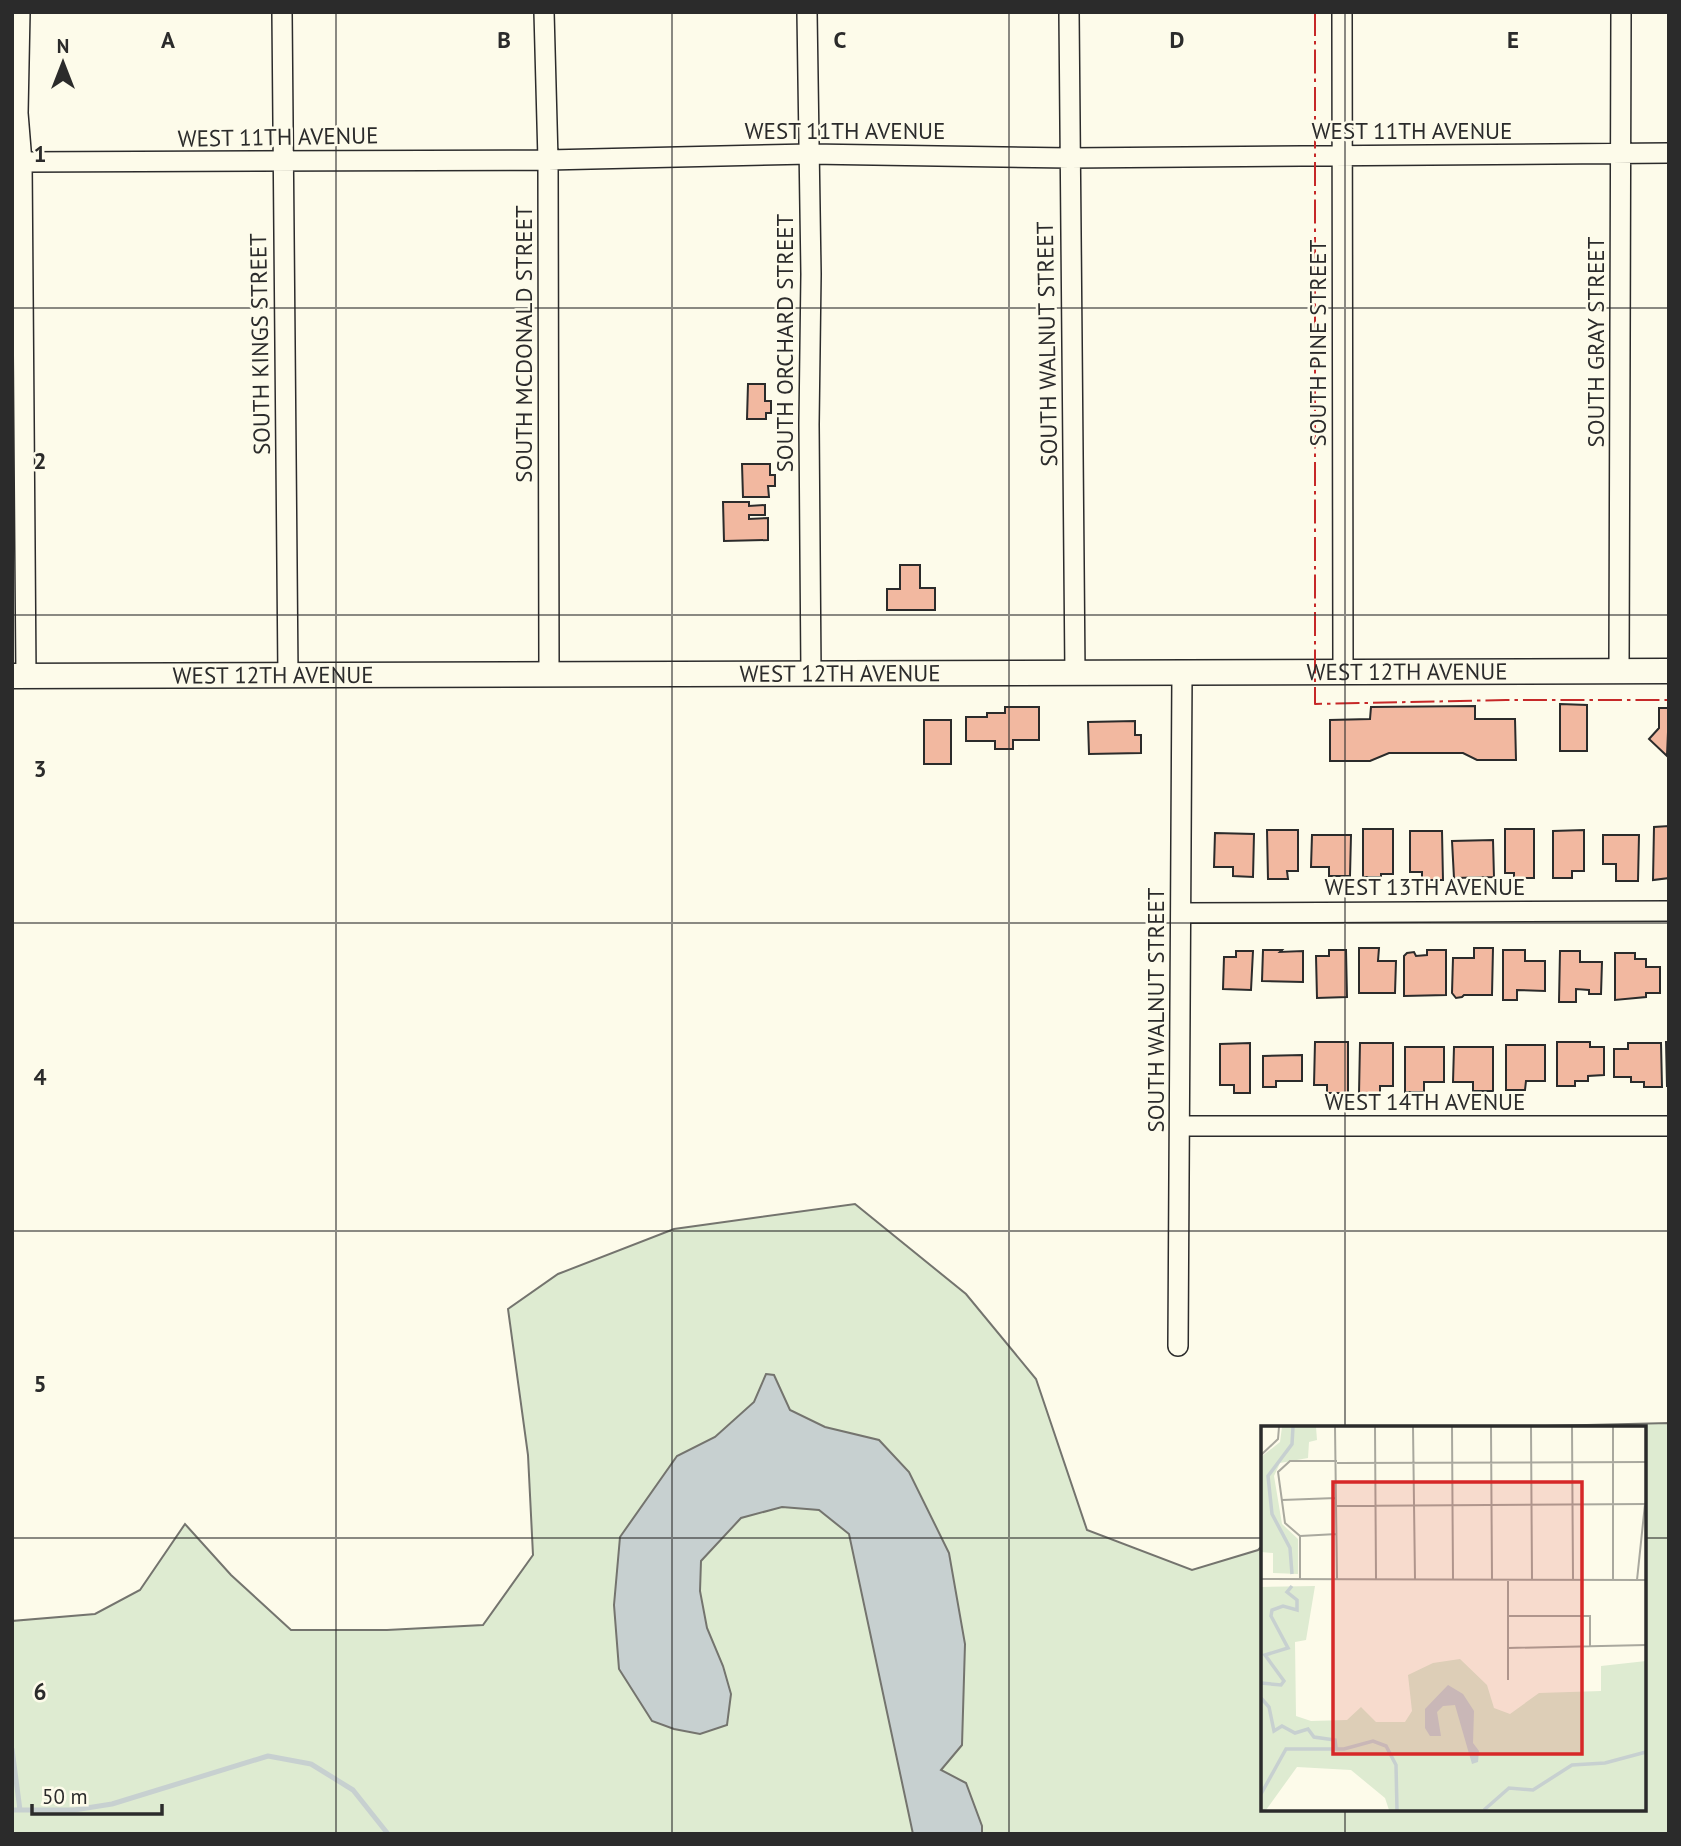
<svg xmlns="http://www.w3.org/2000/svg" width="1681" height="1846" font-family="'PT Sans',sans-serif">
	<rect width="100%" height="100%" fill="#fdfbea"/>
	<path fill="#deebd1" stroke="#74746e" stroke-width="2" d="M855,1204L966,1294L1036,1379L1087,1530L1192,1570L1258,1550L1263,1545V1809H1644V1428H1464L1669,1423V1834H12V1621L95,1614L140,1590L185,1524L231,1575L291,1630H387L483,1625L533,1555L528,1455L508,1309L558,1274L674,1229Z"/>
	<path fill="#c7d0d0" stroke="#74746e" stroke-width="2" d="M766,1374L774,1375L790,1410L825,1427L879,1440L909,1472L949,1553L965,1644L962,1745L941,1770L966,1783L982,1826V1834H913L849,1534L819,1510L782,1507L741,1518L701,1561L700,1591L707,1628L723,1666L731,1694L727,1725L700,1734L674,1729L652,1721L619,1669L614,1605L620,1537L677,1456L715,1437L754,1402Z"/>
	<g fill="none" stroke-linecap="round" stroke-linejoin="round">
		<path stroke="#c7d0d0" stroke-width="5" d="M12,1749L20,1810
			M12,1810H74L112,1804L268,1756L311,1764L353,1790L388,1834"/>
	</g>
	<path fill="#f2b8a0" stroke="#2b2b2b" stroke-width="2" d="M748,384H765V401H771V413H766V419H747Z
		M742,464H770V475H775V486H768L769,497H743Z
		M723,502H749V506L765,505V515H749V519L768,518V540L724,541Z
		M900,565H920V588H935V610H887V589H900Z
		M1560,704L1587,705V751H1560Z
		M1475,706V719H1515L1516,760H1477L1463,753H1389L1370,761H1330V720L1370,719L1371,707Z
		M1005,707H1039V740H1013V749H995V741H966V717H987V713H1005Z
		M1659,708H1669L1667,756L1649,739L1659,728Z
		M924,720H951V764H924Z
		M1135,721V735H1141V753L1089,754L1088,722Z
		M1669,826V878L1653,880L1654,827Z
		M1363,829H1393V874H1381V877H1363Z
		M1505,829H1534V878H1514V873H1505Z
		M1267,830H1298V871H1287L1288,879H1268Z
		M1584,830V871H1572V878H1553V831Z
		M1410,831H1442L1443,880H1422V872H1410Z
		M1215,833L1254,834L1253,877L1233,876V867H1214Z
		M1312,835H1351L1350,876H1329V867H1311Z
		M1603,835H1639L1638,881H1616V864H1603Z
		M1493,840L1494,877L1454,878L1452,841Z
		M1359,948H1379L1378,961H1396L1395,993H1359Z
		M1474,948H1493L1492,995H1464L1462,997L1456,998L1452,993L1453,958H1474Z
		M1263,950H1282L1280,952L1303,951V982L1262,981Z
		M1329,950H1346L1347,997L1317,998L1316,956H1329Z
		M1427,950H1446V995L1404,996V956L1407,953L1414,952L1416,956L1427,955Z
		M1503,950H1525V961H1545V991L1517,990V1000H1503Z
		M1236,951H1253L1251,990L1223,989L1224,957H1236Z
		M1560,951H1580V962H1602L1601,994H1589V990L1576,989V1002H1559Z
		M1615,953H1635V959H1646V967H1660V993H1646V997L1615,1000Z
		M1315,1042H1348V1093H1327V1085H1314Z
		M1557,1042H1590V1047H1604V1075L1588,1076V1081H1575V1086H1557Z
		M1666,1042H1669V1086H1667Z
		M1250,1043V1093H1234V1085H1220V1044Z
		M1360,1043H1393V1086H1380V1094H1359Z
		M1628,1043H1661L1662,1087H1644V1082H1631V1077H1614V1049H1628Z
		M1506,1045H1545V1081H1526L1525,1090H1506Z
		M1405,1047H1444V1082H1424V1092H1405Z
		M1454,1047H1493V1091H1473V1082H1453Z
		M1302,1055V1081H1276V1087H1263V1056Z"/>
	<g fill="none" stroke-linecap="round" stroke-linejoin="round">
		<g stroke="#2b2b2b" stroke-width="22">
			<path id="minor" d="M20,12L18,113L22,162L26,676
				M282,12L288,676
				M544,12L548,160L549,675
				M807,12L811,274L809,424L811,673
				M1069,12L1075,674
				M1342,12L1343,673
				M22,162L548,160L810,154L1070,158L1669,153
				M1619,671L1621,12
				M1181,913L1669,911
				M1180,1126H1669
				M1178,1346L1182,674"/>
		</g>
		<g stroke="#2b2b2b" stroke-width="27">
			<g id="major">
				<path id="s1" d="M12,676L1669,671"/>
			</g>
		</g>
		<use href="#minor" stroke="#fdfbea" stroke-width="19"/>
		<use href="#major" stroke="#fdfbea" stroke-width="24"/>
		<path stroke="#c62828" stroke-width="2" stroke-dasharray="24 5 3.5 5" stroke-linecap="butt" d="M1315,12V704L1506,700H1669"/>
	</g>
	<path fill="none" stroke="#2b2b2b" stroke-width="2" stroke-opacity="0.55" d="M336,12V1834M672,12V1834M1009,12V1834M1345,12V1428M12,308H1669M12,615H1669M12,923H1669M12,1231H1669M12,1538H1263M1644,1538H1669M1345,1809V1834"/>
	<g text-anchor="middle" stroke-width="5" stroke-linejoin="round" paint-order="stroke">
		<g font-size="23" fill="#2b2b2b" stroke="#fdfbea">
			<text x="845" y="139">WEST 11TH AVENUE</text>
			<text x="1412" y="139">WEST 11TH AVENUE</text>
			<text transform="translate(278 137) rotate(-1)" y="8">WEST 11TH AVENUE</text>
			<text transform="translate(1596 342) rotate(-90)" y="8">SOUTH GRAY STREET</text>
			<text transform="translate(785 343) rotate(-90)" y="8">SOUTH ORCHARD STREET</text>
			<text transform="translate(1318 343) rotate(-90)" y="8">SOUTH PINE STREET</text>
			<text transform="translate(260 344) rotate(-91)" y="8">SOUTH KINGS STREET</text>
			<text transform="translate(524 344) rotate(-90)" y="8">SOUTH MCDONALD STREET</text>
			<text transform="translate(1047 344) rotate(-91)" y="8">SOUTH WALNUT STREET</text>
			<text dy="8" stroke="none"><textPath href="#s1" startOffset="1395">WEST 12TH AVENUE</textPath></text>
			<text dy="8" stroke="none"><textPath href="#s1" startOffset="828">WEST 12TH AVENUE</textPath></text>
			<text dy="8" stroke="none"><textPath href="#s1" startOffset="261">WEST 12TH AVENUE</textPath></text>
			<text x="1425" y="895">WEST 13TH AVENUE</text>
			<text transform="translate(1156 1010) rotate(-90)" y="8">SOUTH WALNUT STREET</text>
			<text x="1425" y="1110">WEST 14TH AVENUE</text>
		</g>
	</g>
	<g transform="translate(1261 1426)">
		<rect width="385" height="385" fill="#fdfbea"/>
		<path d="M21,1H55L56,14L48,16L47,32L19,37L13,50L21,98L37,113V148L12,147V127L0,126V31L19,16ZM54,160L45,214L34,216L35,290L50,295L86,294L100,281L115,296H144L151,285L147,249L172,237L199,233L226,259L233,282L249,288L278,267L340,265V240L385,235V384H128L124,372L90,344L36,341L5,384H0V161Z" fill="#deebd1"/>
		<path d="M187,259L202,268L213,285L212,317L218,325L217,336L211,338L194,279L182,280L176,286L180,310H169L164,302V283Z" fill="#c7d0d0"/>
		<path fill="none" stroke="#c7d0d0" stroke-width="3.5" d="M31,148L29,122L11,88L7,50L31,18L32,1M0,257L20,259L23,255L4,229L27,222L10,190L11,184L22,180L36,184V174L26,166L31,160M0,272L8,281L13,305L21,300L34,307L47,303L53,311L74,314L75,322M0,368L25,323H83L112,315L125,320L135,339L136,384M223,384L248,362L272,364L311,339L344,337L385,326"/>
		<path fill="none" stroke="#a9a89e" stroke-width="2" d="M74,1L76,153M114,1L115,153M152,1L154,153M191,1L192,153M230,1L231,153M270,1L271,153M311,1L312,153M0,29L17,13L18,1M76,37L385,36M21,74L75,72M76,80L385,78M39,110L76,108M0,153L385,154M39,153V110L24,97L17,46L29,35H76M376,154L384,78M352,155V1M247,190H329V221M247,222L385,219M247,254V155"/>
		<path fill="#d62828" fill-opacity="0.15" stroke="#d62828" stroke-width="3.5" d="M72,56H321V328H72Z"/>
		<rect width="385" height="385" fill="none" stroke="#2b2b2b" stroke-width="3.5"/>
	</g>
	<g font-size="23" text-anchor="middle" font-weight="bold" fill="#2b2b2b" stroke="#fdfbea" stroke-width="5" stroke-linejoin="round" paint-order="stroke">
		<text x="168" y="48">A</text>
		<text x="504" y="48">B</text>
		<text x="840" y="48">C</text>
		<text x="1177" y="48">D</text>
		<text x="1513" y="48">E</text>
		<text x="40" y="162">1</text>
		<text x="40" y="469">2</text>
		<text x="40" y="777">3</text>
		<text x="40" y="1085">4</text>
		<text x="40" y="1392">5</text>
		<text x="40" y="1700">6</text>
	</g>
	<rect width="1681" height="1846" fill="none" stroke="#2b2b2b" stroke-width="28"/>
	<g transform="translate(63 63)" stroke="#fdfbea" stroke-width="5" paint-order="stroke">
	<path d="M0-5L12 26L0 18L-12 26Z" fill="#2b2b2b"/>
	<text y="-10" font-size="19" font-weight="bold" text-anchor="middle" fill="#2b2b2b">N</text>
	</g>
	<path d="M32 1804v10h130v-10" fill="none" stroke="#2b2b2b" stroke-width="3.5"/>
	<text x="42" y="1804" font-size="21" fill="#2b2b2b" stroke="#fdfbea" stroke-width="5" paint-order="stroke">50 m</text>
</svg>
